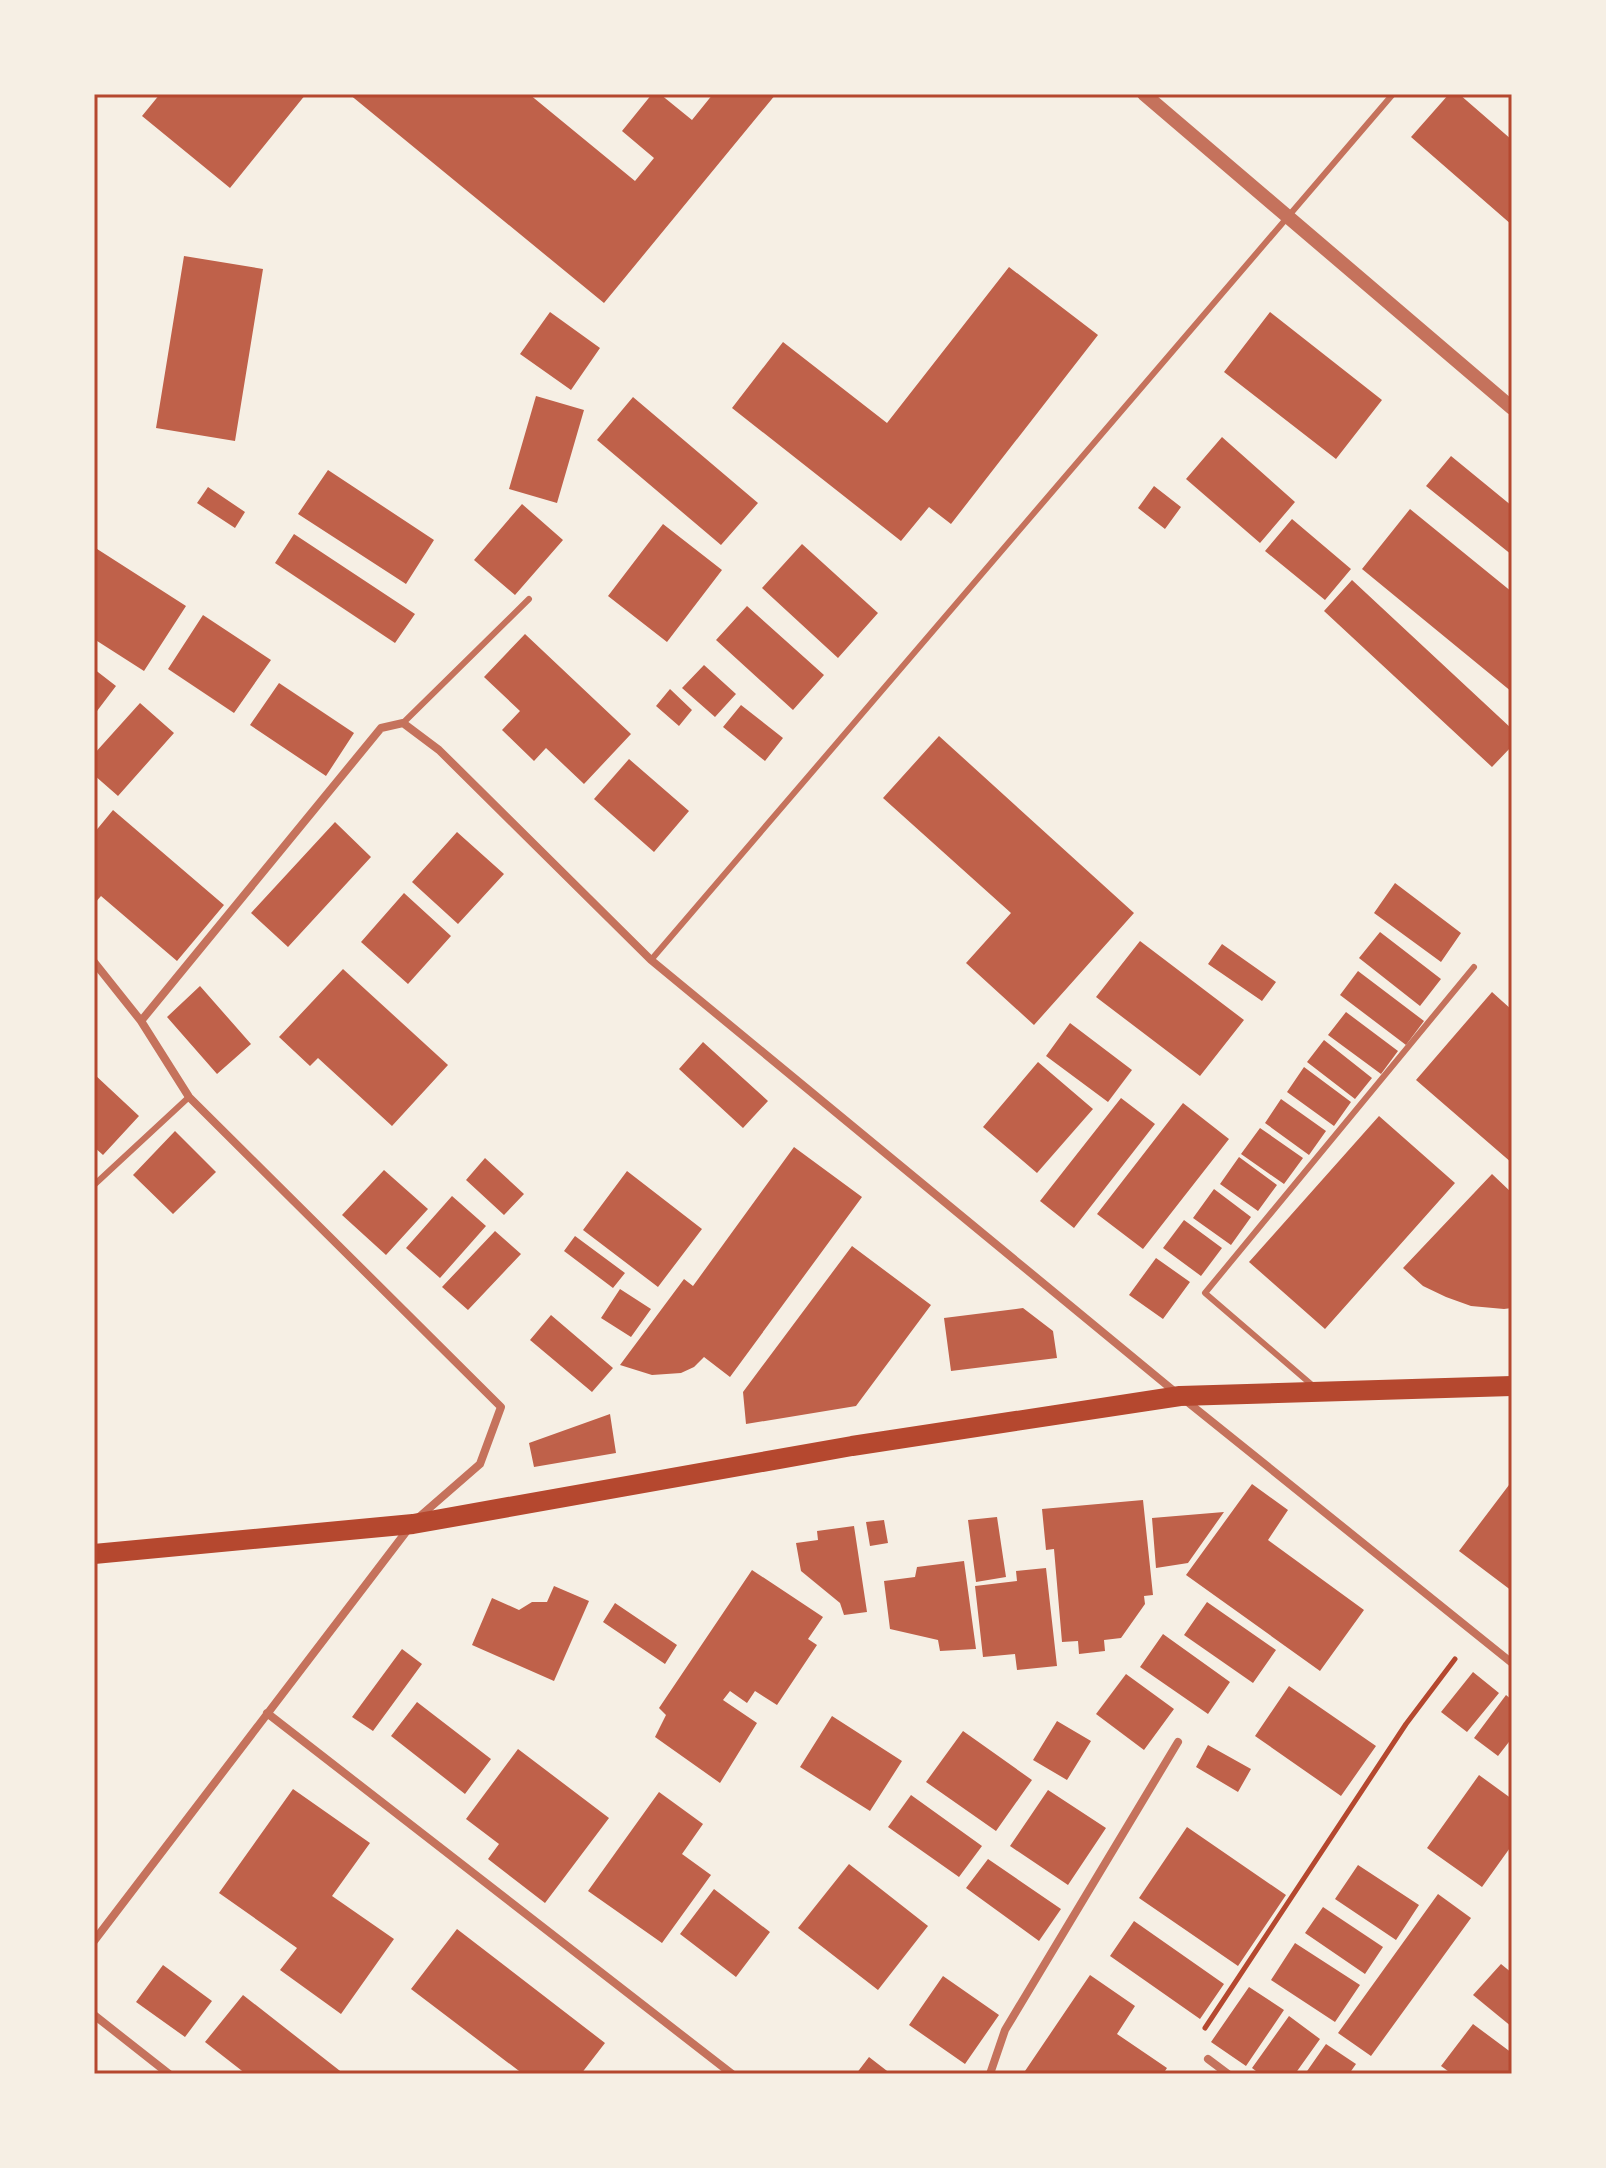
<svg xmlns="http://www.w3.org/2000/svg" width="1606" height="2168" font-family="'PT Sans',sans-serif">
	<rect width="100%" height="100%" fill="#f6efe4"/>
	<path fill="#bf614a" d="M160,94H306L230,188L142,116Z
		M349,94H529L635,181L654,158L622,131L652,94H660L692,120L713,94H776L604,303Z
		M1449,94H1459L1512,140V225L1411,137Z
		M184,256L263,269L235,441L156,428Z
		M1009,267L1098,335L951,524L929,507L901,541L732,408L783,342L887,423Z
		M550,312L600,348L571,390L520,354Z
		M1270,312L1382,400L1336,459L1224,372Z
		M536,396L584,410L557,503L509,489Z
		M633,397L758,503L721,545L597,440Z
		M1222,437L1295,502L1260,543L1186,479Z
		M1451,456L1512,506V555L1426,486Z
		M328,470L434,540L406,584L298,514Z
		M1154,486L1181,507L1165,529L1138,508Z
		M208,487L245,512L235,528L197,503Z
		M522,504L563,540L515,595L474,560Z
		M1410,509L1512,592V692L1362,569Z
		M1292,519L1351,569L1325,600L1265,551Z
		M663,524L722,570L667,642L608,596Z
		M294,534L415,614L395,643L275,563Z
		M802,544L878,613L838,658L762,588Z
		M94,547L186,606L144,671L94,639Z
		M1352,580L1512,729V746L1492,767L1324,611Z
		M747,606L824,675L793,710L716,640Z
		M203,615L271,660L234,713L168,669Z
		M525,634L631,734L584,784L546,748L534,761L502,730L520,711L484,677Z
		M704,665L736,694L715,717L682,688Z
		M94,669L116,686L94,715Z
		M279,683L354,733L326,776L250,725Z
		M670,689L692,710L679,726L656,706Z
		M140,703L174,733L118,796L94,775V754Z
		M741,705L783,738L765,761L723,727Z
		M939,736L1134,913L1034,1025L966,963L1011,913L883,798Z
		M629,759L689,811L654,852L594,799Z
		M113,810L224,905L177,961L101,896L94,904V833Z
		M335,822L371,857L288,947L251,913Z
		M457,832L504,874L458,924L412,882Z
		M1395,883L1461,933L1441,962L1374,913Z
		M404,893L451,936L408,984L361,942Z
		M1380,932L1441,979L1420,1006L1359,958Z
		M1140,941L1244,1020L1200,1076L1096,997Z
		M1222,944L1276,982L1262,1001L1208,964Z
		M343,969L448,1065L392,1126L318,1058L310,1066L279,1037Z
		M1358,971L1424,1021L1406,1045L1340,995Z
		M200,986L251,1044L217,1074L167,1017Z
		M1492,992L1512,1010V1163L1416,1080Z
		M1346,1012L1398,1051L1381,1074L1328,1035Z
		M1070,1023L1132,1070L1108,1102L1046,1056Z
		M1324,1040L1372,1078L1355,1099L1307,1062Z
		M703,1042L768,1101L743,1128L679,1069Z
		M1038,1062L1093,1109L1037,1173L983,1127Z
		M1304,1067L1351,1102L1334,1126L1287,1092Z
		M94,1074L139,1116L103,1155L94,1147Z
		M1121,1098L1155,1124L1074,1228L1040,1201Z
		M1281,1099L1326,1131L1309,1155L1265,1123Z
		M1183,1103L1229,1139L1143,1249L1097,1214Z
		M1379,1116L1455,1183L1325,1329L1249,1262Z
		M1260,1128L1303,1158L1284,1184L1241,1154Z
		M175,1131L216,1172L173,1214L133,1175Z
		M794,1147L862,1197L730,1377L704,1357L694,1367L681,1373L652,1375L620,1365L684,1279L693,1286Z
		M1239,1157L1277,1185L1258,1211L1220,1184Z
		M485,1158L524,1194L504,1215L466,1180Z
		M384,1170L428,1209L386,1255L342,1215Z
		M627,1171L702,1229L658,1287L583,1230Z
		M1492,1174L1512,1193V1308L1504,1309L1471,1306L1446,1297L1423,1286L1403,1268Z
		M1214,1189L1251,1217L1231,1245L1193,1218Z
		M452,1196L486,1226L440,1278L406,1248Z
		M1184,1220L1222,1248L1201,1276L1163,1248Z
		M495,1231L521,1254L468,1310L442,1287Z
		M575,1236L625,1273L613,1288L564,1251Z
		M852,1246L931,1305L856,1406L746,1424L743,1392Z
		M1156,1258L1190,1282L1163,1319L1129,1295Z
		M620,1289L651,1309L631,1337L601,1318Z
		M1023,1308L1053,1331L1057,1358L951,1371L944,1318Z
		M551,1315L613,1368L592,1392L530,1340Z
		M610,1414L616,1453L534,1467L529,1443Z
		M1512,1481V1591L1459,1551Z
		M1252,1484L1288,1510L1268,1540L1364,1610L1320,1671L1186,1575Z
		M1143,1500L1153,1595L1144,1596L1145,1604L1121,1638L1104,1640L1105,1651L1079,1654L1078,1641L1062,1642L1054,1549L1046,1550L1042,1509Z
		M1224,1512L1188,1563L1156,1568L1152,1518Z
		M997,1517L1006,1577L976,1582L968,1520Z
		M884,1520L888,1543L870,1546L866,1522Z
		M854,1526L867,1612L844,1615L840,1603L801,1571L796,1543L818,1540L817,1531Z
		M964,1561L976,1649L940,1651L938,1640L890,1629L884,1581L915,1577L917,1567Z
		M1046,1568L1057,1666L1017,1670L1015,1654L983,1657L975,1586L1017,1581L1016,1571Z
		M752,1570L823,1617L808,1639L817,1645L777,1705L755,1691L747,1703L730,1691L723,1700L757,1723L720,1783L655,1737L666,1715L659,1708Z
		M554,1586L589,1601L554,1681L472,1645L492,1598L519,1610L532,1602H547Z
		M1207,1602L1276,1650L1253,1683L1184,1635Z
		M615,1603L677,1645L665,1664L603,1622Z
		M1163,1634L1230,1682L1208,1714L1140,1667Z
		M402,1649L422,1664L373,1731L352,1717Z
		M1473,1672L1499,1693L1467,1732L1441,1712Z
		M1126,1674L1174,1709L1144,1750L1096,1714Z
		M1289,1686L1376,1746L1341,1796L1255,1736Z
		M1506,1695L1512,1700V1738L1498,1756L1474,1738Z
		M417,1702L491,1759L465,1794L391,1736Z
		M832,1716L902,1761L870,1811L800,1767Z
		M1057,1721L1091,1741L1067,1780L1033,1760Z
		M963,1731L1032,1780L996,1831L926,1782Z
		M1208,1745L1251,1769L1238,1792L1196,1767Z
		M518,1749L609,1818L545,1903L488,1859L499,1844L466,1819Z
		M1479,1775L1512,1799V1845L1482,1887L1427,1848Z
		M293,1789L370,1843L332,1896L394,1939L341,2014L280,1970L297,1948L219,1893Z
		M1048,1790L1106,1828L1068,1885L1010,1846Z
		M659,1792L703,1824L682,1854L711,1875L662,1943L588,1891Z
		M911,1795L982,1846L959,1877L888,1827Z
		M1187,1827L1286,1895L1238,1966L1139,1898Z
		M988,1859L1061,1909L1039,1941L966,1888Z
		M849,1864L928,1926L878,1990L798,1928Z
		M1358,1865L1419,1905L1396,1940L1335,1899Z
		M714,1889L770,1932L736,1977L680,1934Z
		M1438,1894L1471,1918L1371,2056L1338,2033Z
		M1323,1907L1383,1947L1365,1974L1305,1933Z
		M1134,1921L1224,1984L1200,2019L1110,1956Z
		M457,1929L605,2043L581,2074H523L411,1989Z
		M1295,1943L1360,1985L1335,2022L1271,1980Z
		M1501,1964L1512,1973V2027L1473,1995Z
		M163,1965L212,2001L185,2037L136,2002Z
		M1090,1975L1135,2006L1117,2034L1167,2068L1163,2074H1030L1025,2071Z
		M943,1976L999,2015L965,2064L909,2025Z
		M1249,1987L1284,2010L1246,2066L1211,2042Z
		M243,1995L344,2074H246L205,2042Z
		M1289,2016L1320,2039L1295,2074H1260L1252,2068Z
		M1473,2024L1512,2053V2074H1452L1441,2066Z
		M1326,2044L1356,2064L1349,2074H1305Z
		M869,2057L891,2074H856Z"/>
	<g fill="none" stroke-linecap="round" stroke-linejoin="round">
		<path stroke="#b5482f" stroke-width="5" d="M1205,2028L1406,1724L1455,1659"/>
		<path stroke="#c5725c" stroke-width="6" d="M403,723L529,599
			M651,960L1393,94
			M94,1185L189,1097
			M1312,1385L1205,1293L1474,967"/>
		<path stroke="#c5725c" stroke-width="8" d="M94,962L141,1021L189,1097L501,1407L480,1464L418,1518
			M141,1021L381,728L403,723L439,750L651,960L1180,1396L1512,1663
			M267,1713L732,2074
			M94,1941L409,1528
			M94,2015L169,2074
			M1208,2059L1228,2074
			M990,2074L1005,2030L1178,1742"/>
		<path stroke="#c5725c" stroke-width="14" d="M1144,94L1512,408"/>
		<path stroke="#b5482f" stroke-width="20" d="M94,1554L413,1524L852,1446L1180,1396L1512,1386"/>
	</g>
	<rect width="1606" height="2168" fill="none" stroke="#f6efe4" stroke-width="192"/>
	<rect x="96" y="96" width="1414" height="1976" fill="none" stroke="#b5482f" stroke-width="3"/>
</svg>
